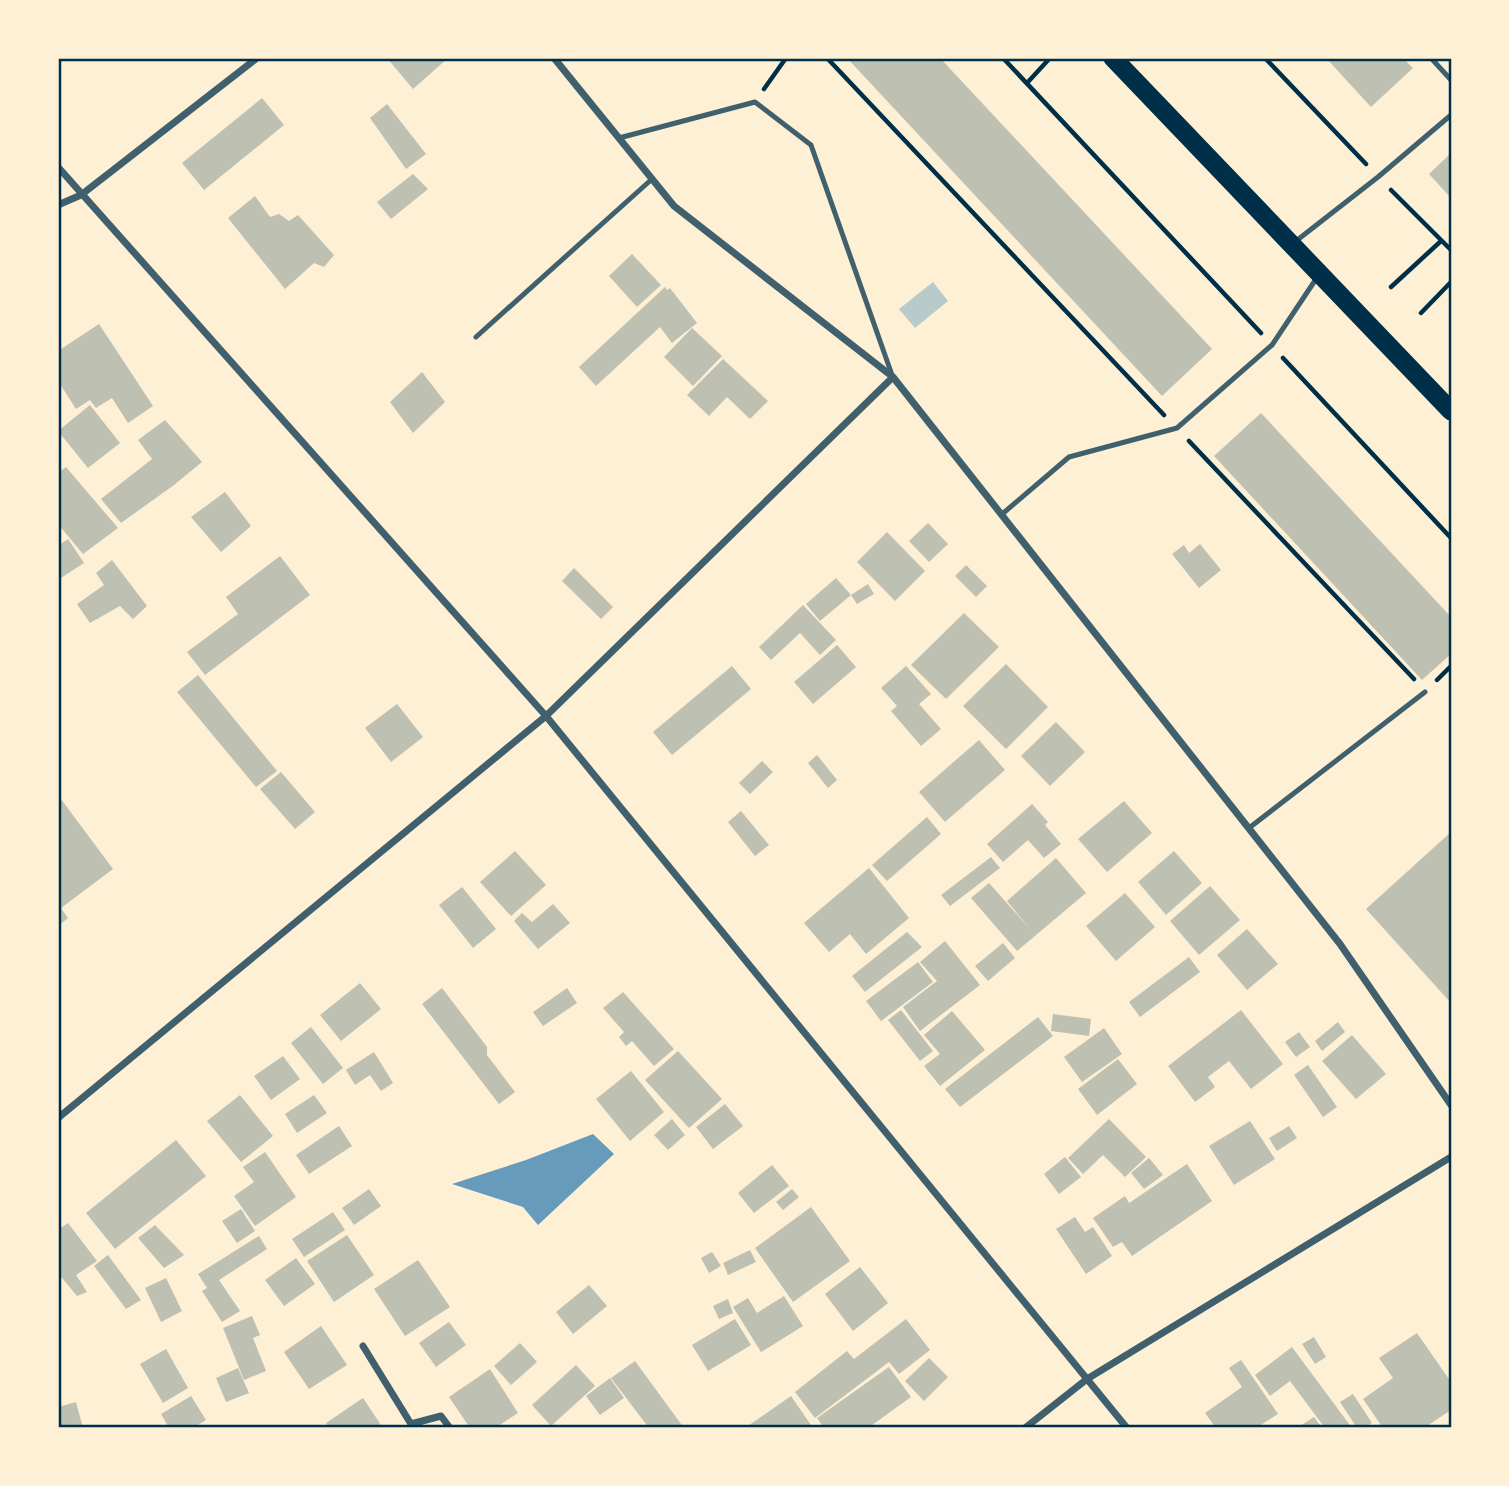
<svg xmlns="http://www.w3.org/2000/svg" width="1509" height="1486" font-family="'Exo 2',sans-serif">
	<rect width="100%" height="100%" fill="#fdf0d5"/>
	<path fill="#b9caca" d="M933,282L948,301L915,328L899,309Z"/>
	<path fill="#669bbc" d="M593,1134L614,1154L538,1225L523,1207L452,1184L526,1160Z"/>
	<path fill="#bec0b2" d="M387,58H448L413,89Z
		M847,58H940L1212,349L1162,396Z
		M1326,58H1403L1413,68L1371,107Z
		M262,98L284,125L204,190L182,163Z
		M387,104L426,154L406,169L370,118Z
		M1451,153V198L1429,174Z
		M413,174L428,189L391,219L377,202Z
		M255,196L270,217L279,214L289,221L298,215L334,255L324,267L314,263L285,289L228,218Z
		M632,254L661,285L637,307L609,276Z
		M665,287L667,290L670,288L697,323L672,343L660,327L596,386L579,367Z
		M99,324L153,406L128,423L112,398L96,408L90,400L76,409L60,384L58,385V351Z
		M692,328L722,356L693,386L664,357Z
		M723,359L768,401L750,419L727,397L709,416L687,395Z
		M422,372L445,402L413,433L390,402Z
		M90,405L120,443L88,468L58,431Z
		M1261,413L1451,617V654L1422,680L1214,456Z
		M165,420L202,462L174,485L121,523L101,499L152,459L138,440Z
		M66,467L118,528L83,554L58,524V473Z
		M225,492L251,526L221,552L191,517Z
		M928,523L948,544L929,562L909,541Z
		M887,532L925,571L895,601L857,562Z
		M68,539L84,563L58,580V546Z
		M1200,544L1221,570L1199,588L1172,554L1184,545L1189,553Z
		M280,556L310,595L205,675L187,652L238,614L226,597Z
		M112,560L147,606L133,619L120,606L90,623L77,604L104,585L96,573Z
		M966,565L987,586L976,597L955,576Z
		M574,568L613,607L601,619L562,581Z
		M836,578L851,595L820,621L806,604Z
		M868,584L874,594L857,604L851,595Z
		M803,605L836,640L820,655L800,633L771,660L759,647Z
		M964,613L999,647L946,699L911,665Z
		M837,645L856,667L813,704L794,682Z
		M1006,664L1048,707L1006,749L963,706Z
		M732,666L751,689L672,755L653,732Z
		M906,666L931,694L919,704L941,729L921,746L891,711L897,706L881,688Z
		M198,675L277,771L256,787L177,692Z
		M397,704L423,737L391,762L365,728Z
		M1056,722L1085,752L1050,786L1021,756Z
		M979,740L1005,770L945,822L919,792Z
		M817,755L837,780L828,788L808,763Z
		M762,761L773,772L750,794L739,783Z
		M281,772L315,812L295,829L260,789Z
		M58,795L113,869L61,908L68,918L58,926Z
		M1124,801L1152,833L1107,872L1078,839Z
		M1032,804L1048,822L1045,825L1061,844L1044,858L1028,840L1003,862L987,844Z
		M741,811L769,845L755,856L728,822Z
		M927,817L941,834L887,881L872,865Z
		M1451,832V1003L1366,909Z
		M515,851L546,885L511,916L480,882Z
		M1174,851L1202,883L1166,915L1138,882Z
		M991,857L1000,868L950,906L941,895Z
		M1056,858L1086,893L1017,951L971,898L989,883L1031,930L1007,901Z
		M869,868L909,918L866,954L850,934L829,952L804,923Z
		M1210,886L1240,920L1199,955L1170,921Z
		M462,887L496,929L473,948L439,905Z
		M1125,893L1155,927L1116,961L1086,926Z
		M553,904L570,923L538,949L514,921L522,913L532,922Z
		M1247,929L1278,964L1247,990L1217,955Z
		M907,932L922,947L865,992L852,976Z
		M945,941L980,985L920,1031L903,1007L937,981L920,962Z
		M1003,943L1015,958L988,981L975,966Z
		M1189,957L1200,972L1140,1017L1129,1002Z
		M918,962L933,982L881,1021L866,1001Z
		M360,983L381,1009L341,1041L320,1015Z
		M442,988L487,1047V1055L515,1092L499,1104L422,1004Z
		M567,988L577,1003L543,1026L533,1012Z
		M623,992L674,1049L654,1066L632,1041L626,1046L619,1037L624,1032L603,1008Z
		M901,1010L933,1051L920,1061L888,1020Z
		M1241,1010L1283,1064L1251,1089L1229,1061L1208,1077L1215,1087L1195,1102L1168,1066Z
		M952,1011L985,1050L940,1086L924,1066L940,1054L924,1035Z
		M1053,1014L1091,1019L1089,1036L1051,1031Z
		M1038,1017L1053,1036L960,1107L945,1089Z
		M1338,1022L1345,1032L1322,1051L1315,1041Z
		M311,1027L343,1068L323,1084L291,1043Z
		M1104,1028L1122,1054L1082,1082L1064,1057Z
		M1299,1032L1310,1047L1296,1057L1285,1042Z
		M1352,1035L1386,1074L1356,1099L1322,1061Z
		M678,1051L722,1099L689,1128L645,1080Z
		M374,1052L393,1083L381,1091L370,1075L355,1085L346,1070Z
		M283,1056L300,1079L271,1100L254,1076Z
		M1118,1059L1137,1084L1097,1115L1078,1089Z
		M1308,1065L1337,1107L1323,1117L1294,1075Z
		M631,1071L664,1112L630,1141L596,1099Z
		M240,1095L273,1136L241,1162L207,1121Z
		M314,1095L327,1113L297,1133L285,1114Z
		M725,1104L743,1126L713,1149L696,1127Z
		M672,1119L685,1135L668,1150L654,1135Z
		M1109,1119L1146,1157L1125,1177L1103,1155L1083,1174L1068,1158Z
		M1250,1121L1275,1159L1234,1185L1209,1146Z
		M339,1126L352,1146L309,1174L296,1155Z
		M1289,1126L1297,1138L1277,1151L1269,1138Z
		M176,1140L206,1176L115,1249L86,1213Z
		M265,1152L296,1197L255,1226L234,1196L254,1182L243,1167Z
		M1065,1157L1081,1177L1059,1194L1044,1174Z
		M1149,1158L1163,1175L1144,1189L1131,1173Z
		M1187,1164L1212,1201L1132,1256L1122,1242L1113,1247L1093,1218L1125,1196L1129,1203Z
		M772,1165L789,1186L754,1213L738,1193Z
		M369,1189L381,1206L354,1225L342,1208Z
		M792,1189L799,1197L783,1210L776,1202Z
		M811,1207L850,1261L793,1302L755,1248Z
		M241,1209L255,1231L237,1243L222,1221Z
		M333,1212L345,1230L304,1257L292,1239Z
		M1075,1217L1085,1232L1093,1227L1112,1256L1086,1274L1056,1229Z
		M68,1223L97,1261L76,1275L87,1292L77,1296L58,1273V1230Z
		M155,1225L184,1255L164,1268L138,1238Z
		M347,1235L374,1275L334,1302L307,1261Z
		M259,1236L267,1249L219,1280L240,1311L222,1322L202,1291L207,1288L198,1274Z
		M750,1250L756,1262L728,1275L723,1263Z
		M712,1252L721,1266L709,1273L701,1258Z
		M108,1255L141,1300L126,1309L94,1266Z
		M296,1258L315,1284L284,1306L265,1280Z
		M418,1260L450,1307L405,1336L374,1289Z
		M860,1267L888,1303L853,1331L825,1294Z
		M166,1278L182,1311L161,1322L145,1288Z
		M589,1285L607,1306L573,1334L556,1312Z
		M784,1296L803,1326L761,1352L733,1307L748,1298L757,1313Z
		M728,1299L733,1313L719,1319L713,1306Z
		M252,1316L260,1335L253,1338L266,1371L244,1380L223,1328Z
		M735,1319L751,1345L708,1371L692,1345Z
		M906,1319L930,1350L899,1374L889,1362L815,1418L795,1392L847,1351L854,1359Z
		M449,1322L466,1345L436,1367L419,1343Z
		M321,1326L347,1365L309,1389L284,1352Z
		M1417,1333L1451,1382V1410L1424,1428H1383L1363,1399L1393,1378L1379,1358Z
		M1314,1337L1326,1357L1315,1364L1302,1344Z
		M520,1343L537,1362L511,1385L494,1366Z
		M1292,1347L1352,1428H1325L1290,1381L1270,1396L1255,1375Z
		M166,1349L188,1388L163,1403L140,1364Z
		M929,1358L948,1377L924,1401L905,1381Z
		M1241,1360L1278,1414L1256,1428H1216L1205,1413L1242,1387L1229,1368Z
		M635,1361L684,1428H649L611,1378Z
		M576,1365L595,1386L551,1426L532,1405Z
		M889,1367L911,1397L868,1428H824L817,1418Z
		M238,1368L249,1393L226,1402L216,1378Z
		M490,1369L518,1413L495,1428H470L449,1397Z
		M610,1378L624,1398L600,1415L586,1396Z
		M1353,1394L1372,1423L1363,1428H1357L1340,1402Z
		M191,1396L206,1420L193,1428H169L161,1414Z
		M791,1396L813,1428H745Z
		M363,1398L383,1428H329L326,1423Z
		M76,1402L83,1428H58V1407Z
		M1314,1417L1322,1428H1297Z"/>
	<g fill="none" stroke-linecap="round" stroke-linejoin="round">
		<path stroke="#003049" stroke-width="4.5" d="M827,58L1164,415
			M1003,58L1261,333
			M1265,58L1366,164
			M1027,83L1050,58
			M764,89L786,58
			M1391,190L1451,250
			M1391,287L1441,241
			M1421,313L1451,282
			M1283,358L1451,538
			M1189,441L1414,679
			M1437,680L1451,666"/>
		<path stroke="#3f606c" stroke-width="5" d="M1431,58L1451,80
			M619,138L755,102L811,145L892,375
			M1296,241L1378,177L1451,115
			M476,337L652,179
			M1001,515L1069,457L1177,428L1272,345L1318,276
			M1249,828L1425,692"/>
		<path stroke="#3f606c" stroke-width="7" d="M554,58L674,206L893,377L1340,944L1451,1105
			M58,167L546,716L1127,1428
			M58,205L81,195L257,58
			M58,1118L546,716L893,377
			M363,1346L411,1424L441,1416L450,1428
			M1025,1428L1087,1379L1451,1157"/>
		<path stroke="#003049" stroke-width="19" d="M1113,58L1451,411"/>
	</g>
	<rect width="1509" height="1486" fill="none" stroke="#fdf0d5" stroke-width="119"/>
	<rect x="60" y="60" width="1390" height="1366" fill="none" stroke="#003049" stroke-width="2.5"/>
</svg>
